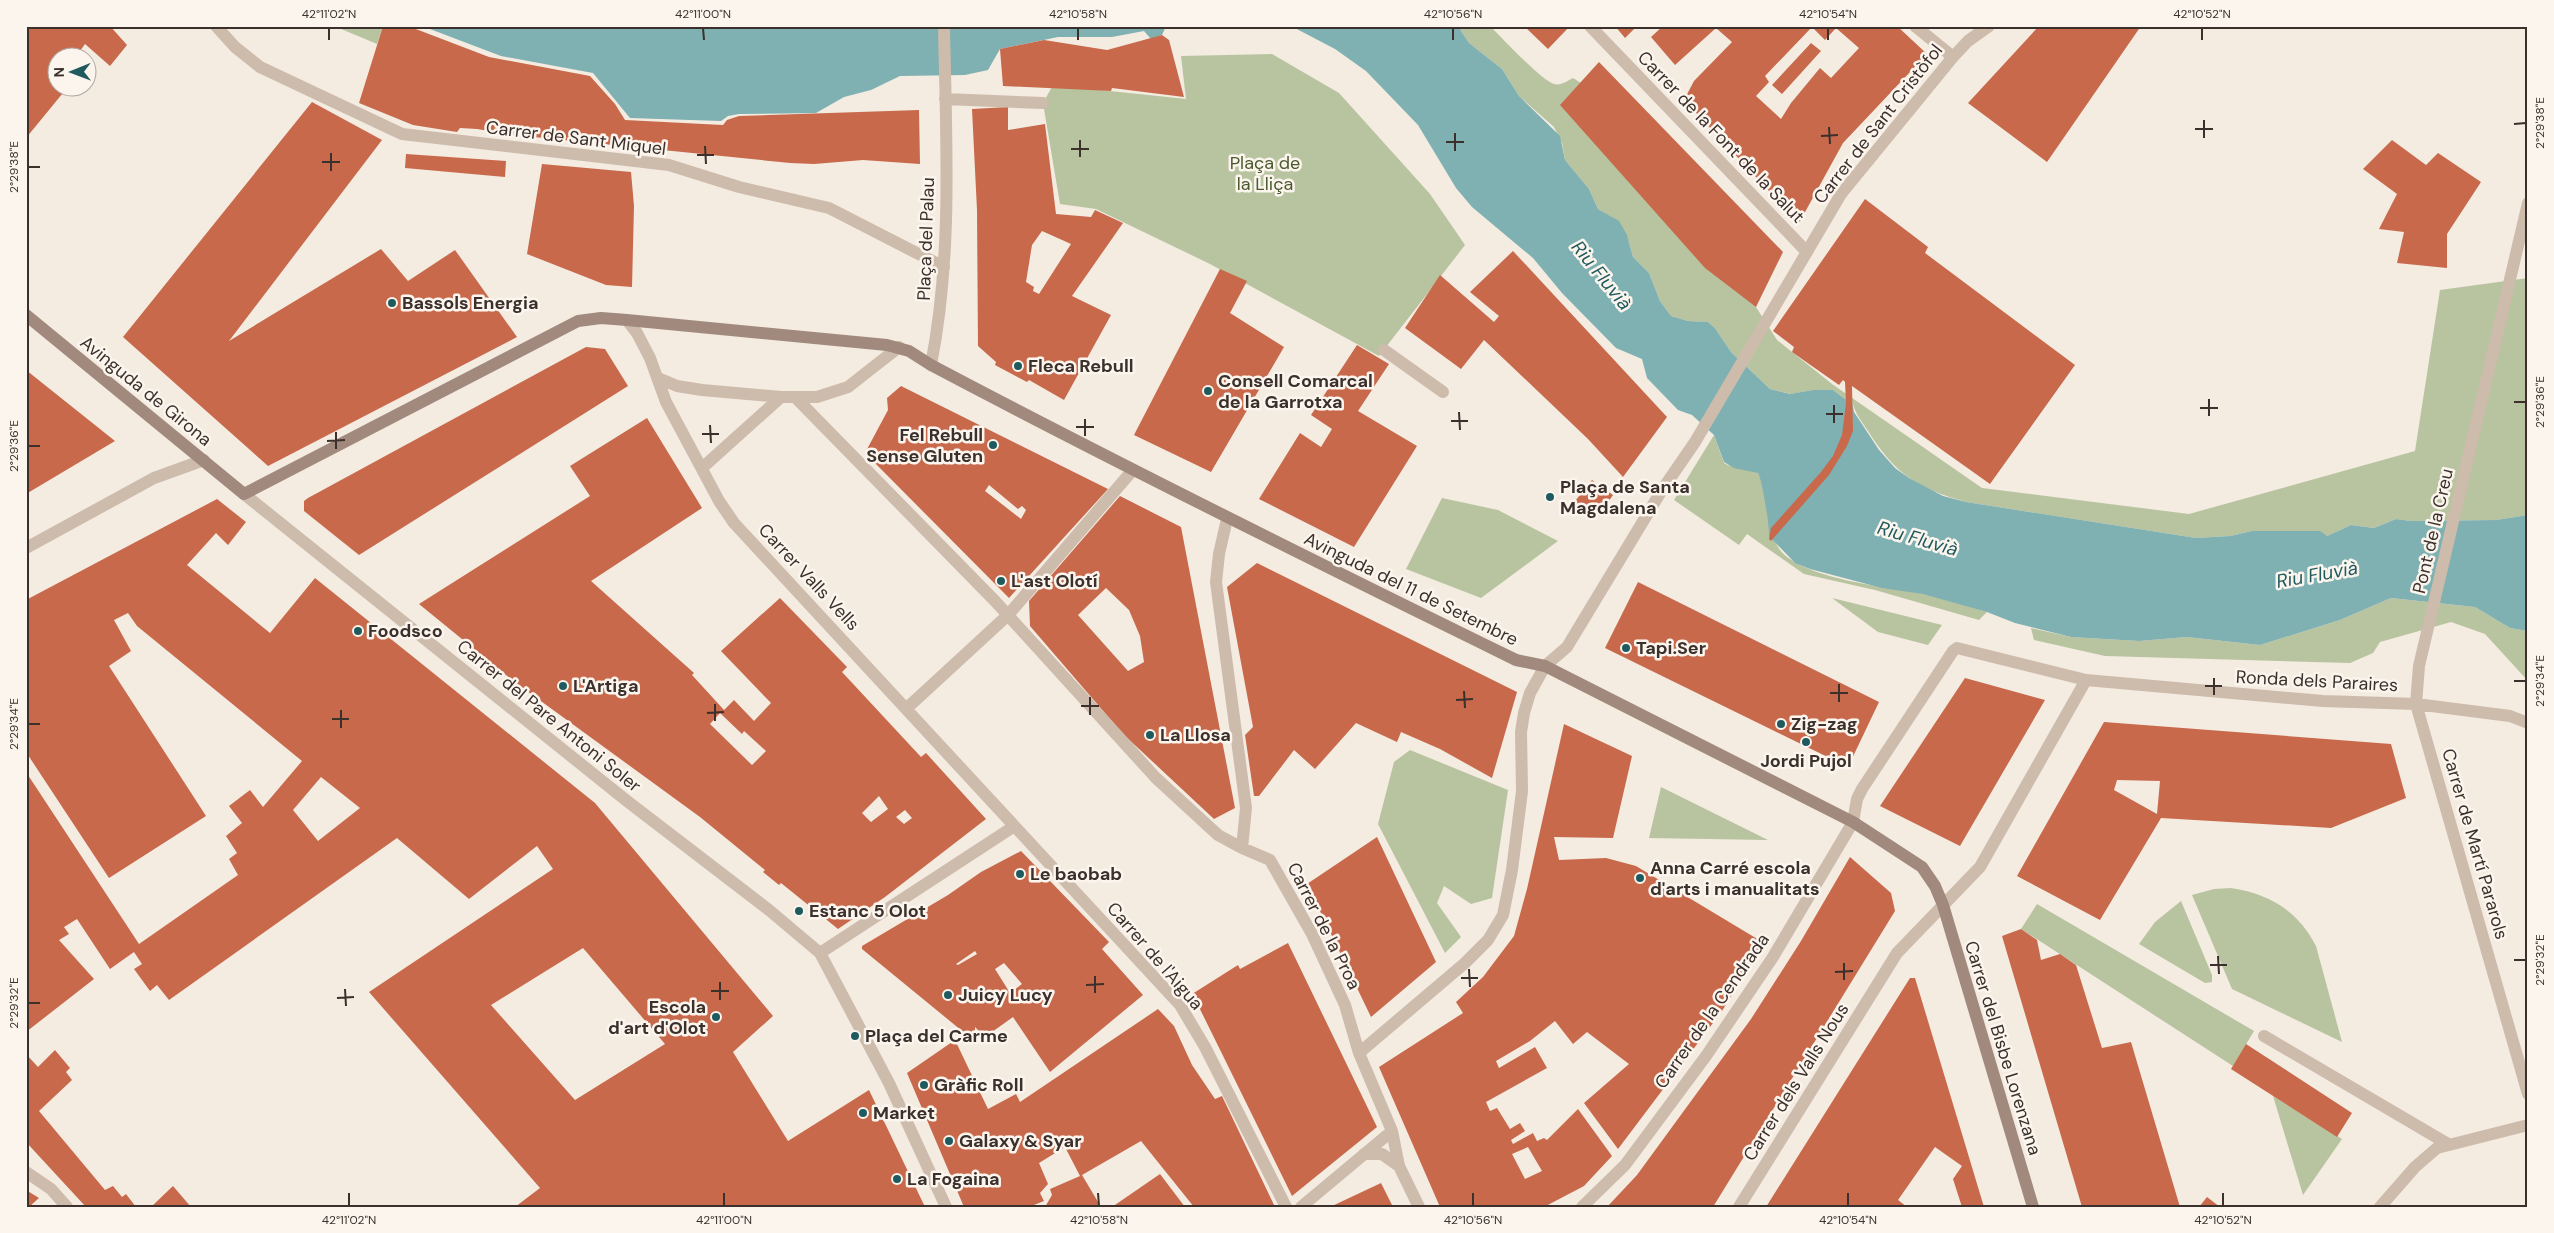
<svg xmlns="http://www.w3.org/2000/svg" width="2554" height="1233" font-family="'DM Sans',sans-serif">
	<rect width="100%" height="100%" fill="#f4ebe1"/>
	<path fill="#b8c4a0" d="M334,26H383L377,44Z
		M1458,26H1490C1501,37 1542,81 1554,84C1561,86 1567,81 1573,78L1581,83L1756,307L1777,340L1832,384L1982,488L2189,514L2415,451L2440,290L2528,278V515L2496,520L2411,521L2396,519L2374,528L2351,525L2327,536L2252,531L2230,536L2196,538L1966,502C1917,488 1895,474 1868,431C1861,421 1855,413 1852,401L1845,399L1833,390H1813L1791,394L1770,389L1731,352L1715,328L1708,322L1688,321L1671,316L1660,301L1649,273L1633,257L1629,242L1613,218L1598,209L1589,189L1565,160L1562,143L1554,127L1519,96L1502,69L1469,43Z
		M1272,54L1339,93L1430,194L1465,245L1379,356L1210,264L1096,209L1060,204L1043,103L1053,85L1186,99L1181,56Z
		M1714,435L1724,463C1735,470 1753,466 1761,476C1769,500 1763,521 1778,547C1797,579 1890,587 1924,594C1946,599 1966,606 1987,612L1979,620L1875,590L1804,574L1747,534L1739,545L1674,500Z
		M1442,498L1498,510L1558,541L1481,598L1406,569Z
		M1832,598L1942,625L1928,645L1878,632Z
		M2391,598L2475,607L2510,628L2528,631V681L2485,634L2451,622L2380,642L2373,653L2350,663L2105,656L2034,640L2031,628L2071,637L2139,641L2187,637L2260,645L2340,620Z
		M1410,750L1508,790L1492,898L1471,904L1444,886L1437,903L1461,937L1445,953L1378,824L1394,762Z
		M1661,787L1768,840L1649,838Z
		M2231,888C2270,894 2298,911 2316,946L2342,1042L2232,989L2192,895L2214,889Z
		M2181,901L2212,975V982L2205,983L2139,944L2155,922Z
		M2037,904L2254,1031L2233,1066L2021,929Z
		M2273,1096L2342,1139L2303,1195Z"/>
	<path fill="#7fb0b2" d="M422,26H1166L1162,35L1151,39L1144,31L1112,37H1058L1000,49L988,70L965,75L900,76L871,90L844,97L816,113L739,114L728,116L721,121L630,118L593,73L501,56Z
		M1291,26H1458L1469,43L1502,69L1519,96L1560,136L1565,160L1589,189L1598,209L1619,221L1627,235L1633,257L1649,273L1660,301L1671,316L1688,321L1708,322L1715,328L1731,352L1770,389L1790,394L1813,390H1833L1845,399L1852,401L1854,412L1879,450L1895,468L1909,478L1943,496L1966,502L2196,538L2230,536L2252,531H2320L2327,536L2351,525L2374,528L2396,519L2411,521L2496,520L2528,515V631L2510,628L2475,607L2391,598L2340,620L2260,645L2187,637L2139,641L2071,637L2015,623L1987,612L1923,594L1882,588L1810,569L1795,563L1769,536C1770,529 1762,478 1758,473L1734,468L1724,462L1714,435L1692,415L1678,410L1647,378L1642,359L1616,348L1562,293L1533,258L1472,207L1456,188L1418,125L1366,71L1335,49Z"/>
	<path fill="#c8694b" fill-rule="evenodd" d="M26,26H110L127,45L110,66L85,44L75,58H58V88H67L26,138Z
		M383,26H408L489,57L590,76L615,104L625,120L723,125L727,120L739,116L919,110L920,164L863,160L814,164L790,163L514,135L477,129L460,128L457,132L413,125L359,103Z
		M1524,26H1570L1548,49Z
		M1615,26H1637L1625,38Z
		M1663,26H1897L1927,54L1843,143L1799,223L1684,100L1694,81L1732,42L1716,28L1675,65L1651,37ZM1812,27L1825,40L1836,28L1859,48L1831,78L1820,68L1791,103L1781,119L1756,96L1769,82L1765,76Z
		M2039,26H2141L2047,162L1968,103Z
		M1162,35L1169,40L1184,97L1112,88L1111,91L1003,86L1000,49L1044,40L1107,50Z
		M1811,43L1821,51L1782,94L1772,85Z
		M1599,62L1783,252L1756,307L1705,268L1560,105Z
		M312,102L382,140L229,341L381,249L408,281L455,250L517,337L268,466L123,337Z
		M1008,107V130L1045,124L1056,214L1091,217L1095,210L1123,223L1072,296L1111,315L1064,400L1029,380L1027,382L995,365L996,362L978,346L977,210L972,109ZM1042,231L1071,244L1039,294L1033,291L1034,287L1026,282L1032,245Z
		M2392,140L2426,165L2438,153L2481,182L2447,234V268L2397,263L2404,232L2379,229L2397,194L2363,169Z
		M406,154L506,161L505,177L405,168Z
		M542,164L631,172L634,206L632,287L606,285L527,254Z
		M1865,199L1928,247L1925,253L2075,365L1990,484L1852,386L1853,431L1847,446L1829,475L1771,541L1769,539L1771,528L1821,472L1833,456L1842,435L1846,403L1845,382L1843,380L1839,385L1792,352L1794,347L1773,331Z
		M1513,251L1667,417L1623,477L1588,439L1484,340L1461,369L1405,328L1440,275L1494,322L1499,316L1470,292Z
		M1220,269L1247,281L1230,313L1284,347L1211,472L1134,435Z
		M1357,345L1389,364L1358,411L1417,446L1354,547L1259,499L1300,433L1321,447L1332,429L1311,415Z
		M586,347L605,349L628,386L359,555L304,511V501L308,498Z
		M26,370L115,441L26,494Z
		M901,386L1108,489L1009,598L865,453L888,410L887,398ZM989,485L1018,509L1022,506L1026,510L1021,519L985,491Z
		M647,418L702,508L591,581L694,673L692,675L724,710L734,700L754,721L771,703L721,651L780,598L847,667L842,672L921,757L926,753L986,819L885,897L838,929L781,883L779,885L763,872L765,870L700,817L512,680L419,604L590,496L570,466ZM720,713L742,734L744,731L766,751L752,765L710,724ZM879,796L888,809L871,822L862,813ZM905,810L912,818L904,824L896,817Z
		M1592,480L1613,495L1596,519L1568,510Z
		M1120,496L1181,527L1235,808L1214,819L1123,734L1030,626L1029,601ZM1106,588L1129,610L1140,636L1144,662L1128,671L1078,615Z
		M217,499L246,522L228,545L216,533L187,565L270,633L315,578L595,803L773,1016L733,1052L788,1141L869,1090L925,1207H515L540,1188L369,992L553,869L537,846L469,899L397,838L169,1000L157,985L150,991L134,969L142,964L134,952L110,969L77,919L64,927L69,934L59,940L94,979L26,1032V901L28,900L26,897V772L139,944L238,875L229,859L237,853L226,836L242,823L229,806L250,790L263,807L302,761L137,626L128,613L114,620L131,651L109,666L206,816L109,878L26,752V600ZM321,777L360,808L318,841L293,810ZM583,948L665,1044L575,1100L491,1005Z
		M1257,563L1517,692L1492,778L1440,749L1401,732L1397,742L1356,723L1315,769L1294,750L1259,796H1254L1245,735L1253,727L1227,587Z
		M1638,582L1879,702L1848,767L1605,648Z
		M1965,678L2045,700L1960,846L1880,806Z
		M2104,722L2391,744L2406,798L2331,828L2161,818L2100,920L2017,876ZM2117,780L2160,781L2157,814L2114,790Z
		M1564,724L1632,756L1613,838L1554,837L1559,860L1606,858L1636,866L1764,943L1722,1011L1618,1149L1584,1103L1629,1064L1587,1032L1573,1044L1555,1021L1530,1041L1496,1061L1499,1068L1535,1047L1547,1068L1486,1102L1490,1111L1497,1108L1510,1129L1520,1123L1525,1131L1511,1140L1513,1144L1533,1133L1537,1141L1544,1138L1547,1140L1578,1109L1612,1156L1584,1186L1544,1207H1440L1379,1067L1463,1013L1456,1002L1483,977L1514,936L1527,889ZM1528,1147L1542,1171L1525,1179L1512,1154Z
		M1377,837L1436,962L1371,1017L1307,884Z
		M1021,851L1109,942L1102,949L1143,995L1050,1072L1013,1017L985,1037L975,1027V1030L967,1035L862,949V946L948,895L981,872ZM975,951L977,954L958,965L956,964ZM1004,963L1022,984L1010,993L995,969Z
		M1850,857L1891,893L1895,911L1713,1207H1607L1637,1175L1751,1019L1801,941Z
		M2021,929L2037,940L2041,960L2060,954L2076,965L2102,1048L2131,1042L2180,1207H2082L2002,936Z
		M1288,943L1377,1127L1292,1196L1197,1003L1189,996L1238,965L1240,969Z
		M1910,978H1915L1984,1207H1962L1953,1179L1962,1166L1935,1147L1898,1200L1907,1207H1766Z
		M1158,1009L1174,1026L1192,1065L1215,1099L1222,1096L1275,1207H1194L1141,1141L1082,1175L1101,1207H1045L1052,1195L1050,1189L1080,1176L1065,1147L1039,1163L1048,1184L1040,1193L1044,1201L1029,1207H964L907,1073L955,1040L988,1109L1016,1094L1020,1102Z
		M2246,1044L2352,1113L2337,1137L2231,1069Z
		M55,1050L70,1068L66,1072L72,1080L39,1111L105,1190L113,1186L122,1197L126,1194L136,1207H86L26,1142V1054L38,1067Z
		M1160,1174L1185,1207H1112Z
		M1381,1183L1393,1207H1330Z
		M173,1186L191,1207H151Z
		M26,1190L39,1198L29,1207H26Z
		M2207,1197L2220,1207H2199Z"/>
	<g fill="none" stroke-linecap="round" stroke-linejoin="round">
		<path stroke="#cdbbac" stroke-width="12" d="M2264,1036L2448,1144
			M2380,1207L2415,1167L2437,1148L2528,1125"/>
		<path stroke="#cdbbac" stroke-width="12" d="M216,26L235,47L260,67L402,134L669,165L739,187L829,208L944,267
			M1590,26L1806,251
			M1915,26L1953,57
			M945,99L1043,103
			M2528,203L2419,666L2416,704L2528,1094
			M627,320L637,333L650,358L666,402L719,501L734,523L1180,1005L1205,1047L1286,1207
			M1384,350L1443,392
			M931,365C953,253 946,140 944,26
			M658,378L677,386L702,390L781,397H817L848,387L899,347
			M795,397L995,601L1156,778L1218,835L1242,848L1270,860L1312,934L1345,1005L1359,1053L1392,1131L1399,1166L1419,1207
			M702,468L781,397
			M244,494L627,801L769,910L820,953L889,1083L946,1207
			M1227,519L1219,554L1216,582L1246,808L1242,848
			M26,548L154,478L204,460
			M907,708L1008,615L1132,471
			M820,953L1013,827
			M1359,1053L1465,963L1488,940L1503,915L1512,870L1522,791L1521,732L1524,713L1530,693L1545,666L1567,647L1662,490L1695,442L1841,194L1953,57L1968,41L1989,26
			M1364,1154H1382L1399,1166
			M26,1172L51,1189L67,1207
			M1301,1207L1392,1131
			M1582,1207L1625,1165L1706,1056L1773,957L1853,822L1857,799L1862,789L1953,651L1957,648L2086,680L2323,701L2416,704L2510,716L2528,723
			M1739,1207L1897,953L1980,867L2086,680"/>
		<path stroke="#a18a7d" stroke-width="12" d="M26,315L244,494L578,321L601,318L627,320L887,345L909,351L931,365C1124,467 1320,564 1516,660L1545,666L1853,822L1922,867L1935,886L1943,905L2033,1207"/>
	</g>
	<path fill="none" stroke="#3b302b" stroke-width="2" d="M329,28V40M703,28L704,40M1078,28V40M1453,28V40M1828,28V40M2202,28V40M2204,120V138M2514,124L2526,123M1829,127L1830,144M2195,129H2213M1455,133V151M1821,136L1838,135M1080,140V157M1446,142H1464M705,146L706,164M1071,149H1089M331,153V171M697,155H714M322,162H340M28,167H40M2209,399V416M2514,402H2526M1834,405V423M2200,408H2218M1459,412L1460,430M1826,414H1843M1085,419V436M1451,421H1468M710,425L711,443M1076,427H1094M336,432V449M702,434H719M327,441L345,440M28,446H40M2214,678V695M2514,681H2526M1839,684V702M2205,686H2222M1464,691L1465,708M1830,693H1848M1090,697V715M1456,700L1473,699M715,704V721M1081,706H1099M341,710V728M707,713L724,712M332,719H349M28,724H40M2218,956L2219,974M2514,960H2526M1844,963V980M2210,965H2227M1469,969L1470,987M1835,972L1853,971M1095,976V993M1461,978H1478M720,982V1000M1086,985L1104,984M345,989L346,1006M711,991H729M337,998L354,997M28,1003H40M349,1193V1206M724,1193V1206M1098,1193L1099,1206M1473,1193V1206M1848,1193V1206M2223,1193V1206"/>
	<g fill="#1f5a5e" stroke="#fbf5ee" stroke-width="2">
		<circle cx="392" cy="303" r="5"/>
		<circle cx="1018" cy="366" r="5"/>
		<circle cx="1208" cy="391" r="5"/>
		<circle cx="993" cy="445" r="5"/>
		<circle cx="1550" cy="497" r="5"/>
		<circle cx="1001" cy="581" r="5"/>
		<circle cx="358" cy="631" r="5"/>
		<circle cx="1626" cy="648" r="5"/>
		<circle cx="563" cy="686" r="5"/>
		<circle cx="1781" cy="724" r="5"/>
		<circle cx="1150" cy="735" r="5"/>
		<circle cx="1806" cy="742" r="5"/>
		<circle cx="1020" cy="874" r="5"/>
		<circle cx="1640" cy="878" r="5"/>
		<circle cx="799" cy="911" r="5"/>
		<circle cx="948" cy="995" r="5"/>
		<circle cx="716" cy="1017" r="5"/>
		<circle cx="855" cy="1036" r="5"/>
		<circle cx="924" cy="1085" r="5"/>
		<circle cx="863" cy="1113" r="5"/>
		<circle cx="949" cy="1141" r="5"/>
		<circle cx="897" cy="1179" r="5"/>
	</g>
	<g text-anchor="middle" stroke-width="5" stroke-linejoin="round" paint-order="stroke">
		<g font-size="18" fill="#3b302b" stroke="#fbf5ee">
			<text transform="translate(1878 124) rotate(-52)" y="6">Carrer de Sant Cristòfol</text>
			<text transform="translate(1721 137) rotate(46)" y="6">Carrer de la Font de la Salut</text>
			<text transform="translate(576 138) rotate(7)" y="6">Carrer de Sant Miquel</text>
			<text transform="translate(926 239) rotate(-88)" y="6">Plaça del Palau</text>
			<text transform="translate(146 391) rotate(39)" y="6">Avinguda de Girona</text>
			<text transform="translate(2433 531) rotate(-77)" y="6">Pont de la Creu</text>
			<text transform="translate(809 577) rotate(47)" y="6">Carrer Valls Vells</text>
			<text transform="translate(1411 589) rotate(26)" y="6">Avinguda del 11 de Setembre</text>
			<text transform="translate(2317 681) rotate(3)" y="6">Ronda dels Paraires</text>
			<text transform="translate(549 716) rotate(39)" y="6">Carrer del Pare Antoni Soler</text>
			<text transform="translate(2475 844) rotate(74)" y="6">Carrer de Martí Pararols</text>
			<text transform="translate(1324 926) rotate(63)" y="6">Carrer de la Proa</text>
			<text transform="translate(1155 956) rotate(49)" y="6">Carrer de l'Aigua</text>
			<text transform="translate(1712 1011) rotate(-55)" y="6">Carrer de la Cendrada</text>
			<text transform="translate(2003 1048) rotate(73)" y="6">Carrer del Bisbe Lorenzana</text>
			<text transform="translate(1796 1082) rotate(-58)" y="6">Carrer dels Valls Nous</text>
		</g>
		<g font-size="18" fill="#4a5a2e" stroke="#fbf5ee">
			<text x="1265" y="169">Plaça de<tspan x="1265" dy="21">la Lliça</tspan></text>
		</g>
		<g font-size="18" font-weight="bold" fill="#3b302b" stroke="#fbf5ee" text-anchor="start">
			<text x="402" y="309">Bassols Energia</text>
			<text x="1028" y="372">Fleca Rebull</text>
			<text x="1218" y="387">Consell Comarcal<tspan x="1218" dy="21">de la Garrotxa</tspan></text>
			<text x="983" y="441" text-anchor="end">Fel Rebull<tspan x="983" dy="21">Sense Gluten</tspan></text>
			<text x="1560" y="493">Plaça de Santa<tspan x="1560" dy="21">Magdalena</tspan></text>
			<text x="1011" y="587">L'ast Olotí</text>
			<text x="368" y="637">Foodsco</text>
			<text x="1636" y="654">Tapi.Ser</text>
			<text x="573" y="692">L'Artiga</text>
			<text x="1791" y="730">Zig-zag</text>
			<text x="1160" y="741">La Llosa</text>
			<text x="1806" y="767" text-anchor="middle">Jordi Pujol</text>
			<text x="1650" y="874">Anna Carré escola<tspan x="1650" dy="21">d'arts i manualitats</tspan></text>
			<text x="1030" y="880">Le baobab</text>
			<text x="809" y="917">Estanc 5 Olot</text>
			<text x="958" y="1001">Juicy Lucy</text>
			<text x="706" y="1013" text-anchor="end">Escola<tspan x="706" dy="21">d'art d'Olot</tspan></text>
			<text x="865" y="1042">Plaça del Carme</text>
			<text x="934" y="1091">Gràfic Roll</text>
			<text x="873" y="1119">Market</text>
			<text x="959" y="1147">Galaxy &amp; Syar</text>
			<text x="907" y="1185">La Fogaina</text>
		</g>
		<g font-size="19" font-style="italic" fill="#1f5a5e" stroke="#fbf5ee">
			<text transform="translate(1602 275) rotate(51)" y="7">Riu Fluvià</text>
			<text transform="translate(1918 538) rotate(16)" y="7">Riu Fluvià</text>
			<text transform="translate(2317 574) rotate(-10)" y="7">Riu Fluvià</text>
		</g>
	</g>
	<rect width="2554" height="1233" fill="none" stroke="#fbf5ee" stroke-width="55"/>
	<g transform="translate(72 72) rotate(269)"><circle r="24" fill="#fbf5ee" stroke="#aea6a0"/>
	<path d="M0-4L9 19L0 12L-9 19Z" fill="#1f5a5e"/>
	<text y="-8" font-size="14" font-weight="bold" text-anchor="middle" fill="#3b302b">N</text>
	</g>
	<rect x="28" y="28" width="2498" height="1178" fill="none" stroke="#3b302b" stroke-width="2"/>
	<g font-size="12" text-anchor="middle" fill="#3b302b">
		<text x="329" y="18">42°11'02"N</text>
		<text x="703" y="18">42°11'00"N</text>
		<text x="1078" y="18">42°10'58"N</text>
		<text x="1453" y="18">42°10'56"N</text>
		<text x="1828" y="18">42°10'54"N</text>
		<text x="2202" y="18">42°10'52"N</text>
		<text transform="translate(2540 123) rotate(-90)" y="4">2°29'38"E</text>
		<text transform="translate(14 167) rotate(-90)" y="4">2°29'38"E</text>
		<text transform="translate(2540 402) rotate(-90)" y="4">2°29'36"E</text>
		<text transform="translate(14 446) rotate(-90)" y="4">2°29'36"E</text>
		<text transform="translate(2540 681) rotate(-90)" y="4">2°29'34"E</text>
		<text transform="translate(14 724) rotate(-90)" y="4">2°29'34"E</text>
		<text transform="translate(2540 960) rotate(-90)" y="4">2°29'32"E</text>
		<text transform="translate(14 1003) rotate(-90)" y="4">2°29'32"E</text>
		<text x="349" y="1224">42°11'02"N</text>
		<text x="724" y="1224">42°11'00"N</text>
		<text x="1099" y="1224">42°10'58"N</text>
		<text x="1473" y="1224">42°10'56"N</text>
		<text x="1848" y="1224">42°10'54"N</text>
		<text x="2223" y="1224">42°10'52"N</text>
	</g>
</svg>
